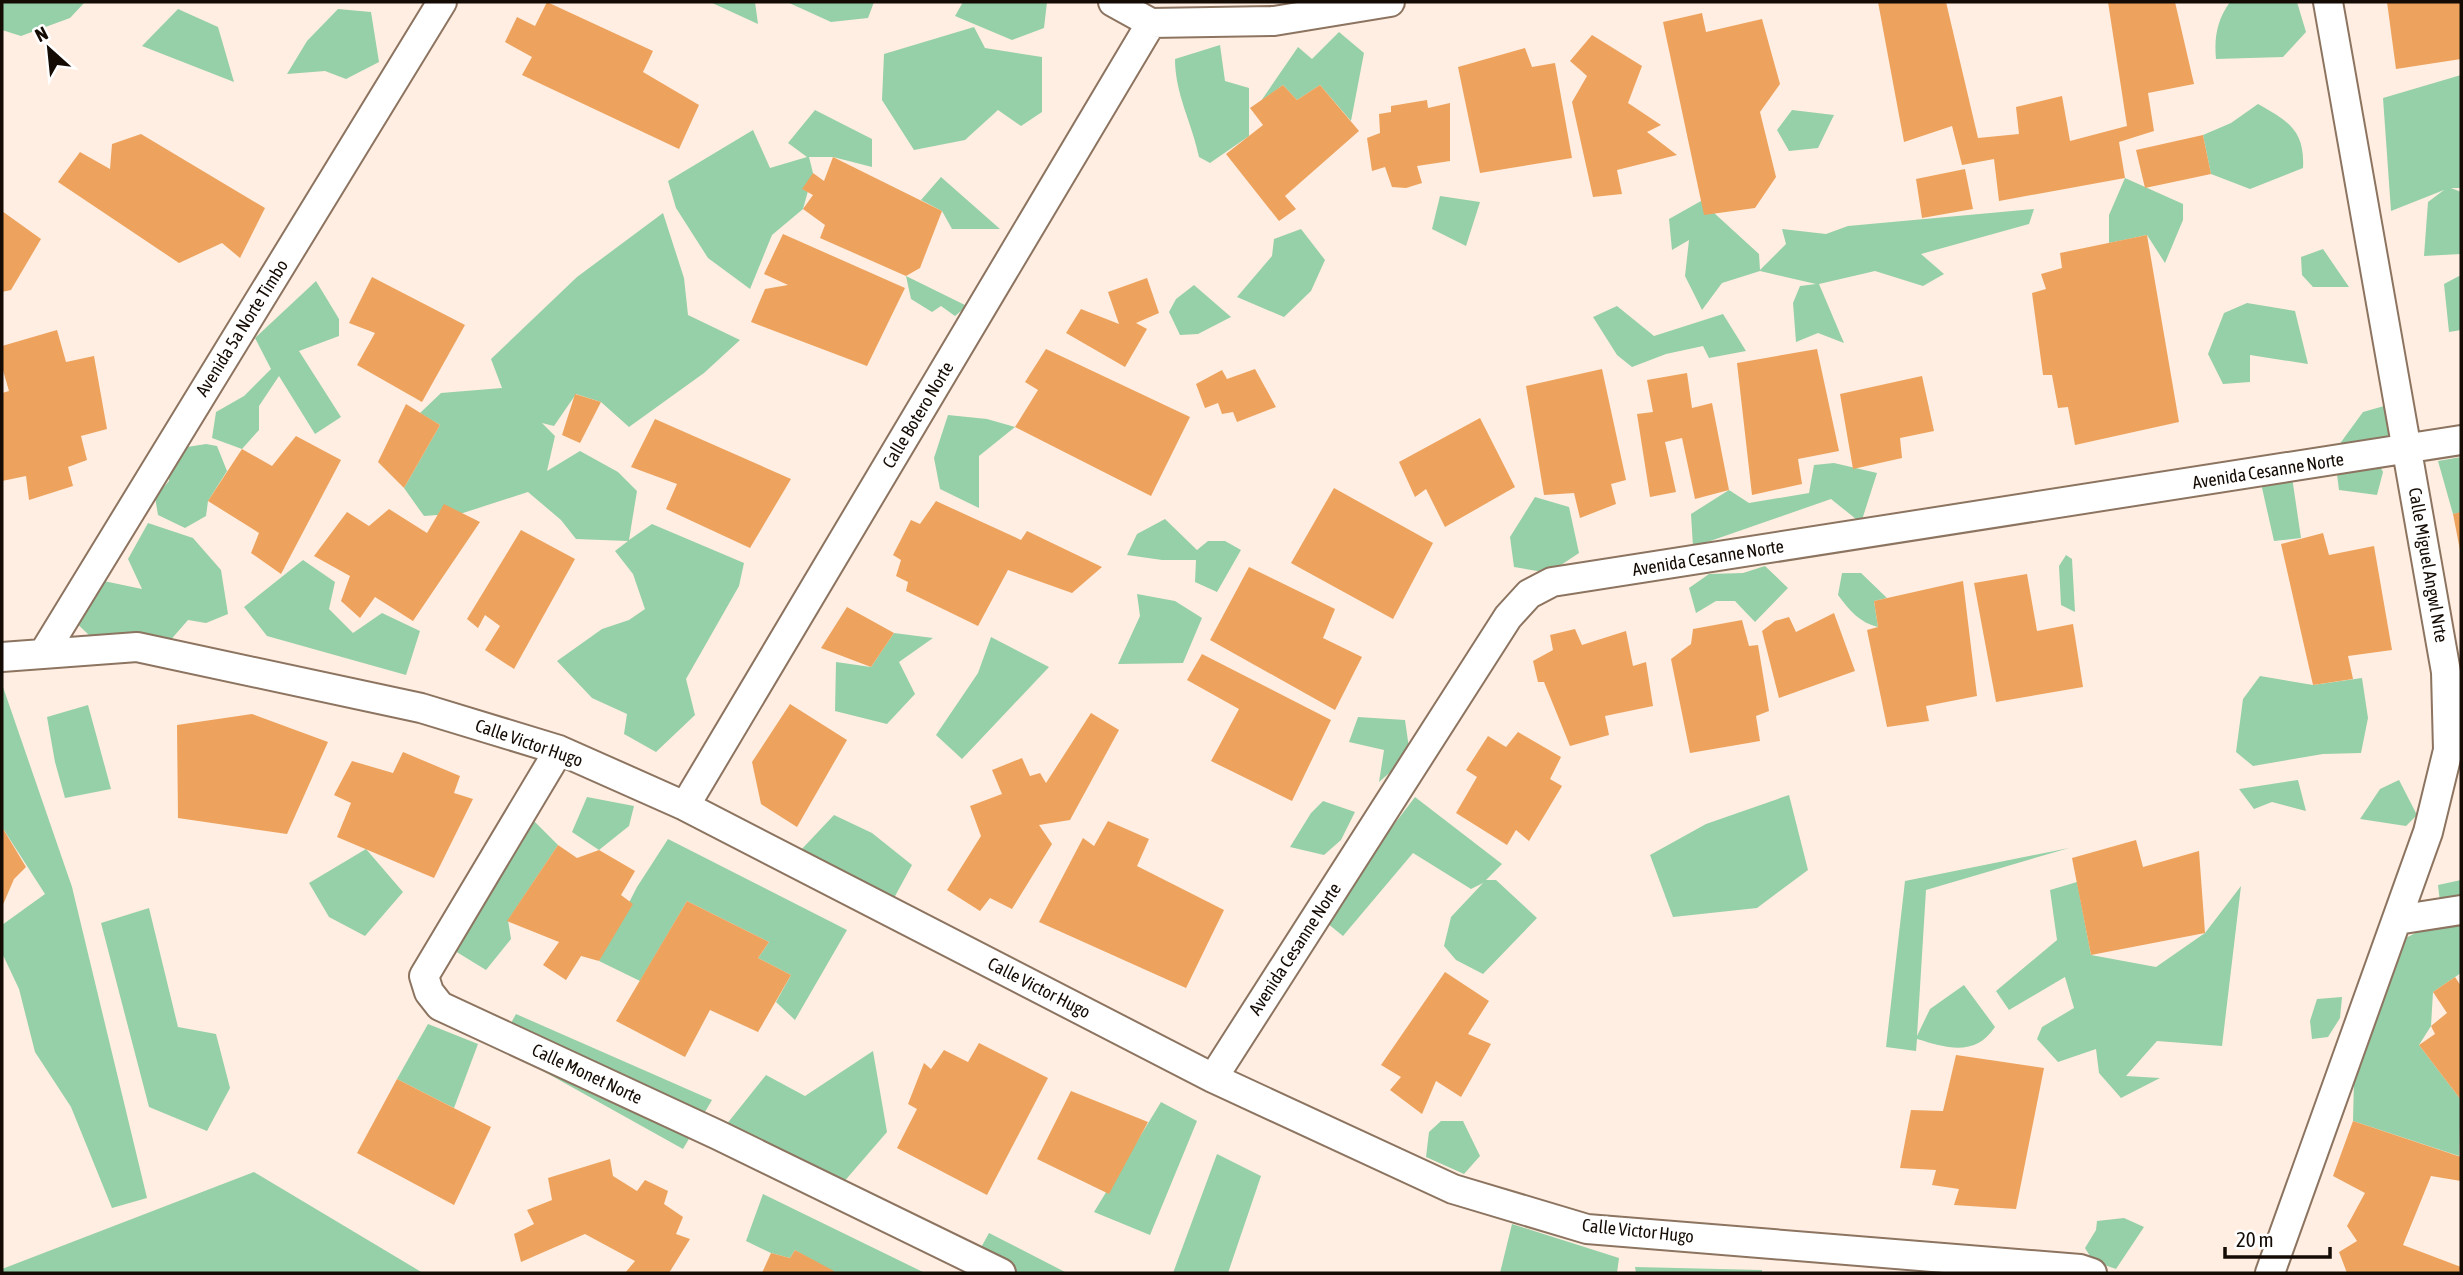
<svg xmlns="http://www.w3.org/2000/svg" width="2463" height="1275" font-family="'Asap Condensed',sans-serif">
	<rect width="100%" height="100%" fill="#ffeee1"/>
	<path fill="#96d0a8" d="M2,2H85L70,18L21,36L2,30Z
		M696,2H755L758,24L710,2Z
		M787,2H874L868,18L831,22Z
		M963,2H1047L1044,28L1012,40L955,16Z
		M2230,2H2297L2306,32L2283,57L2216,59C2214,38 2217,20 2230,2Z
		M178,9L218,27L234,82L142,46Z
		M338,9L371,12L379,62L346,79L325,71L287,74L307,41Z
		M974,27L985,48L1042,57V112L1021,126L998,110L965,140L914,150L882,100L884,54Z
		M1339,32L1364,53L1351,121L1320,85L1297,100L1283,85L1261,101L1298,47L1312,59Z
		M1220,45L1225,81L1249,88V136L1210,163L1199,157C1192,123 1175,94 1175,59Z
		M2461,75V188H2451L2461,192V254L2424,256L2428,202L2444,190L2391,211L2383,98Z
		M2258,104C2288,121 2305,130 2303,168L2250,189L2211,174L2203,135L2231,123Z
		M815,110L872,139V167L833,157H809L813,173L803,209L772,235L750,289L708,258L676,208L668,181L753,130L770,168L807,157L788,143Z
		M1792,110L1834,115L1818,148L1789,151L1777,130Z
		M941,177L1000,229H952L942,211L921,200Z
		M2125,178L2183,204V220L2165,263L2147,235L2109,243V215Z
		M1440,196L1480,202L1466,246L1432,229Z
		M1701,201L1759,254L1760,270L1786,244L1782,229L1826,234L1848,226L2034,209L2029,224L1921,254L1944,274L1923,286L1875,271L1819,284L1844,343L1818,333L1796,342L1793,303L1800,286L1816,284L1760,271L1722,283L1702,310L1685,276L1689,240L1672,250L1669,219Z
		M663,213L684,278L688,315L740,340L704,373L629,427L601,402L576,394L554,426L542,423L555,436L547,471L580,451L618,472L637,491L629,540L652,524L744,563L739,586L686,679L695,715L656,752L624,734L627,714L592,698L557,661L602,629L629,620L645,609L633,574L615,551L628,541L576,539L561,520L528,492L463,513L424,516L404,488L440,425L420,413L441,393L502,388L491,359L577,277Z
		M1301,229L1325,260L1311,291L1284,317L1237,297L1272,256L1274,239Z
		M2323,249L2349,287H2313L2302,275L2301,257Z
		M2461,275V330L2449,332L2444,284Z
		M906,276L967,306L955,316L941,306L932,312L911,299Z
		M316,281L339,319V336L299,351L341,417L315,434L279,376L259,406V430L242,449L212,438L216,412L244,396L271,369L255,338Z
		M1194,285L1231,317L1198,334L1180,335L1169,312L1176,299Z
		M2247,303L2295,311L2308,364L2250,355V382L2223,384L2208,354L2224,313Z
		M1617,306L1654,336L1723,314L1746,351L1709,358L1703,346L1666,354L1632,367L1617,355L1593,317Z
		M2391,404L2406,448L2336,449L2363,412Z
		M948,415L987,419L1015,427L979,456V508L940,489L934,458Z
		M206,444L217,446L227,471L208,501L206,516L185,528L158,515L155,497L169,481L168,450Z
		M2461,457V513L2453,514L2438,461Z
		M2377,460L2383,472L2377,495L2339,490L2336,466Z
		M1834,463L1877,473L1861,523L1831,499L1693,547L1691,514L1729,490L1749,503L1809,493L1814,465Z
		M2292,477L2301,538L2274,541L2260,479Z
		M1535,497L1569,507L1579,553L1549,573L1514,567L1510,537Z
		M1165,519L1197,550L1208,541H1225L1241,550L1217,592L1195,582L1196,560H1162L1127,555L1137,534Z
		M148,523L193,538L221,570L228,614L206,623L188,620L168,643L140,632L115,640L89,635L70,617L99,580L142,589L128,559Z
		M2066,555L2072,559L2075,612L2061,605L2059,566Z
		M303,560L335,582L329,609L353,633L382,613L420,631L406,675L267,636L244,607Z
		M1765,566L1788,588L1755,622L1735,601H1716L1696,613L1689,588L1709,574L1743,573Z
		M1842,573H1861L1887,598L1874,601L1878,627C1860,623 1849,610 1838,595Z
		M1137,594L1175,601L1202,618L1183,663L1118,664L1140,616Z
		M894,633L933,638L899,662L915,694L887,724L835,711L836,662L871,667Z
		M991,637L1049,667L962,759L936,735L978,673Z
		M2260,676L2313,685L2362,678L2368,718L2361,753L2323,754L2253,766L2236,752L2243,699Z
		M3,687L72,887L147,1198L112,1208L71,1107L35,1052L19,989L2,953V925L45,894L2,827Z
		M88,705L111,789L65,798L55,762L47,717Z
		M1358,717L1405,720L1410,755L1379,782L1384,750L1349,742Z
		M2298,780L2306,811L2272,802L2254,809L2239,789Z
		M2399,780L2417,815L2406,826L2360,819L2380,789Z
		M1789,795L1808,870L1757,908L1673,917L1650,855L1706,824Z
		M587,797L634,806L629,826L599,850L572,832Z
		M1415,797L1502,864L1486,880H1496L1537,918L1483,974L1456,960L1444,946L1451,917L1483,883L1471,889L1413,853L1343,936L1322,919Z
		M1323,801L1355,812L1341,840L1324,855L1290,847L1311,813Z
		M834,815L872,833L912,865L894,898L800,851Z
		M533,820L558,845L508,920L511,939L486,970L455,951Z
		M668,839L847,930L795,1020L776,1002L791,975L758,958L769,942L687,901L640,981L599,961L637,887Z
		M2069,848L1926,890L1917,1036L1930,1009L1964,985L1995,1027C1975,1057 1947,1048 1917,1039L1916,1051L1886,1047L1905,881Z
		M366,849L403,892L365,936L329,917L309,883Z
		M2461,880V907L2441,911L2438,885Z
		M2077,882L2091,955L2156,967L2205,933L2241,886L2222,1046L2157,1041L2126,1076L2160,1078L2121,1098L2099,1073L2096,1049L2058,1062L2037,1039L2042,1027L2074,1008L2065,977L2009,1010L1996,991L2057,940L2050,890Z
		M149,908L178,1027L216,1034L230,1088L207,1131L149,1107L101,923Z
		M2453,913L2461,923V973L2433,992L2431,1026L2419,1045L2461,1100L2459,1156L2353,1121L2354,1080L2402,940Z
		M2342,997L2340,1018L2328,1037L2312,1039L2310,1021L2317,999Z
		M516,1014L712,1100L683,1149L498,1046Z
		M428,1024L478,1044L454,1108L397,1079Z
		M873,1051L887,1132L842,1184L718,1135L766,1075L805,1096Z
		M1161,1102L1197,1121L1150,1235L1094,1212Z
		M1441,1121H1463L1480,1156L1464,1174L1426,1157L1429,1132Z
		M1217,1154L1261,1176L1228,1273H1173Z
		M254,1172L423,1273H2V1269Z
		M763,1194L925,1273H835L795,1250L790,1258L771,1253L746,1241Z
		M2124,1218L2144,1227L2116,1269L2093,1261L2085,1248L2096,1230L2097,1221Z
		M1512,1224L1619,1258L1617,1273H1500Z
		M989,1233L1067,1273H967Z
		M1635,1267L1762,1270V1273H1636Z"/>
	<path fill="#eda35d" d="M547,2L653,51L643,72L699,105L679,149L522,75L532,57L505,42L517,17L535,26Z
		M1878,2H1946L1978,138L2019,134L2016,107L2062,96L2070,141L2127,126L2108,2H2175L2194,84L2148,93L2154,131L2119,142L2125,178L1999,201L1994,159L1962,165L1952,126L1904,142Z
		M2387,2H2461V59L2396,69Z
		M1702,13L1706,32L1762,19L1780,84L1760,112L1776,177L1755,208L1704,215L1663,22Z
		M1592,35L1642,66L1628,103L1661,125L1647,132L1677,155L1617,170L1622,194L1593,197L1572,102L1587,76L1570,61Z
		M1525,48L1532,67L1555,63L1572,158L1480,173L1458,67Z
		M1283,85L1297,100L1320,85L1359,131L1285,196L1296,209L1279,221L1226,154L1263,125L1250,108Z
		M1427,100L1428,108L1450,103V161L1417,166L1422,183L1406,188L1392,187L1385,167L1372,171L1367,138L1380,133L1379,114L1391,112V106Z
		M141,134L265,208L240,258L222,243L179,263L58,182L80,152L110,169L112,144Z
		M2203,135L2211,174L2145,188L2136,150Z
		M833,157L942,211L920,268L906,276L820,238L825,225L803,209L813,195L802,189L813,173L824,181Z
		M1965,169L1973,209L1922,218L1916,179Z
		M2,211L41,239L11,290L2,292Z
		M783,234L905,288L867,366L751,322L765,289L788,285L764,274Z
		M2147,235L2179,422L2075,445L2068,407L2058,408L2052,375H2043L2032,293L2046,289L2041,274L2062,268L2060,253Z
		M372,277L465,325L422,402L357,365L375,333L349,323Z
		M1147,278L1159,313L1136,323L1147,329L1125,367L1066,333L1081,309L1119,324L1108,292Z
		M57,330L66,362L94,356L107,429L81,436L87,460L68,467L73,486L29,500L26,476L2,481V393L9,391L2,367V346Z
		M1046,349L1190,417L1151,496L1015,427L1038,390L1025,382Z
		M1817,349L1839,451L1798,459L1802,484L1752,495L1737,363Z
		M1255,369L1276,407L1237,422L1233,412L1222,414L1218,403L1205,408L1196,384L1222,370L1227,379Z
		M1602,369L1626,480L1611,484L1616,504L1580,518L1574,493L1544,495L1526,386Z
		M1687,373L1692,408L1712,403L1729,490L1695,499L1682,438L1665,442L1676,492L1650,497L1637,414L1653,412L1647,380Z
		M1922,376L1934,431L1900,438L1902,458L1853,469L1840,394Z
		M575,394L601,402L580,443L562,435Z
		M406,404L440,425L404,488L378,462Z
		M1480,418L1515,487L1445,527L1426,489L1415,497L1399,462Z
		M655,419L791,479L750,548L666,509L677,484L631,467Z
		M296,436L341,460L281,574L251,553L259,533L208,501L242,449L272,466Z
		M1334,488L1433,543L1393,619L1291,563Z
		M936,501L1021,540L1027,531L1102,567L1072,593L1008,570L978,626L906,591L908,582L896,576L901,560L893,555L911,520L920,524Z
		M444,504L480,522L413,621L375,597L360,618L341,601L350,576L314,556L347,512L369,526L389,509L427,533Z
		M2461,512V549L2460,550L2453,514Z
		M521,530L575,559L514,669L485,650L500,626L485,615L478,628L467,619Z
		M2323,533L2329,555L2374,546L2392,650L2348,656L2353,679L2313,685L2281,544Z
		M1249,567L1335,609L1323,638L1362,657L1335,710L1210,640Z
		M2027,574L2037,631L2073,624L2083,687L1996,702L1974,583Z
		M1963,581L1977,696L1926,706L1929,721L1887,727L1867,630L1878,627L1874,601Z
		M847,607L894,633L871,667L821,648Z
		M1834,613L1855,671L1779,698L1762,631L1775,621L1789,617L1796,632Z
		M1742,620L1749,646L1758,645L1769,711L1756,716L1760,741L1690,753L1671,659L1691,644L1693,629Z
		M1575,629L1582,645L1626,631L1633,666L1646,662L1653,706L1605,716L1609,735L1570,746L1544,682H1538L1533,661L1553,650L1550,635Z
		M1202,654L1331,720L1292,801L1211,761L1239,709L1187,680Z
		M790,704L847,740L797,827L761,804L752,762Z
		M1091,713L1119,730L1070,820L1039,825L1052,844L1012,909L990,898L980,911L947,890L981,836L970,806L1002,794L992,770L1022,758L1030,776L1040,773L1046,783Z
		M252,714L328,742L287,834L178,818L177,725Z
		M1518,732L1561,757L1550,779L1562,786L1529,841L1516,830L1507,845L1456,813L1477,777L1466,770L1488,736L1506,747Z
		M403,752L460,776L454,793L473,799L434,878L337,837L351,803L334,795L352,761L393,773Z
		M1108,821L1149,839L1137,866L1224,910L1186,988L1039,922L1083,838L1094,846Z
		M2,827L26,867L14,879L2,907Z
		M2136,840L2143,867L2199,851L2205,933L2091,955L2072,858Z
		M558,845L577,858L599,850L635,871L621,895L633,904L599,961L581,956L566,980L543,965L559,942L507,921Z
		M687,901L769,942L758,958L791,975L758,1032L710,1010L685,1057L616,1021Z
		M1445,972L1489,1001L1468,1034L1491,1044L1461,1097L1436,1081L1422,1114L1390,1090L1401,1077L1381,1065Z
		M2455,977L2461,986V1100L2419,1045L2435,1034L2431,1026L2447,1013L2433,992Z
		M979,1043L1048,1078L987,1195L897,1148L917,1109L908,1104L924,1063L931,1069L944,1050L968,1062Z
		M1956,1055L2044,1068L2016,1209L1954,1205L1959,1189L1932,1185L1936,1170L1900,1168L1911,1110L1943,1111Z
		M397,1079L491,1127L454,1205L357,1153Z
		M1071,1091L1148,1122L1109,1194L1037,1159Z
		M2353,1121L2461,1157V1181L2431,1176L2403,1245L2461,1267V1273H2347L2339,1252L2357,1241L2347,1226L2365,1193L2333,1176Z
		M610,1159L613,1176L637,1191L645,1180L668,1191L664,1204L683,1217L676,1234L690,1239L669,1273H625L635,1261L585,1234L521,1262L514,1234L534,1224L527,1210L552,1200L548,1178Z
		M795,1250L834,1271L831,1273H762L771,1253L790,1258Z"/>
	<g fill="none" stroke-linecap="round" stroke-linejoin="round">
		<g stroke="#8c7460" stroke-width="32">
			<path id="minor" d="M1113,2L1151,23L1274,21L1390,2
				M43,654L442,2
				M2,657L137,647L421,708L559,750L685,806L1213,1078L1453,1189L1587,1229L2080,1269L2092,1273
				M559,750L424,976L429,992L440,1006L718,1135L1001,1273
				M685,806L1151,23
				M2397,920L2461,910
				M1213,1078L1508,617L1529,594L1552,582L2461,440
				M2270,1273L2428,832L2448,750L2446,672L2328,2"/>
		</g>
		<use href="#minor" stroke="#fff" stroke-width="28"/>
	</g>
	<g text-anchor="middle" stroke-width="7" stroke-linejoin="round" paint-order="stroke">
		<g font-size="18" fill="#140b04" stroke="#fff">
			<text transform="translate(242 328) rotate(-58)" y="6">Avenida 5a Norte Timbo</text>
			<text transform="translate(918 415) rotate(-59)" y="6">Calle Botero Norte</text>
			<text transform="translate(2268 471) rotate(-9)" y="6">Avenida Cesanne Norte</text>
			<text transform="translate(1708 558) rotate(-9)" y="6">Avenida Cesanne Norte</text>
			<text transform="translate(2428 565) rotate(80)" y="6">Calle Miguel Angwl Nrte</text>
			<text transform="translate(529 743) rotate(19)" y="6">Calle Victor Hugo</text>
			<text transform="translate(1295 949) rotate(-57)" y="6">Avenida Cesanne Norte</text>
			<text transform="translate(1039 988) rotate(27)" y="6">Calle Victor Hugo</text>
			<text transform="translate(587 1074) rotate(25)" y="6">Calle Monet Norte</text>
			<text transform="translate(1638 1231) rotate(6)" y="6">Calle Victor Hugo</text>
		</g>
	</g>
	<rect width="2463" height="1275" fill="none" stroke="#140b04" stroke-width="7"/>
	<g transform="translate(49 49) rotate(333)" stroke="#ffffff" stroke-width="5" paint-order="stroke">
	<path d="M0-5L12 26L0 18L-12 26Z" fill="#140b04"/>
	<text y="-10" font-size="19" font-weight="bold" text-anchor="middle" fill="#140b04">N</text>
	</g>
	<path d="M2225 1247v10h105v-10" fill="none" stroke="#140b04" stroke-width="3.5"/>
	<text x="2236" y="1247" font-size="21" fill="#140b04" stroke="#ffffff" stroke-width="5" paint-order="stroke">20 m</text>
</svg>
